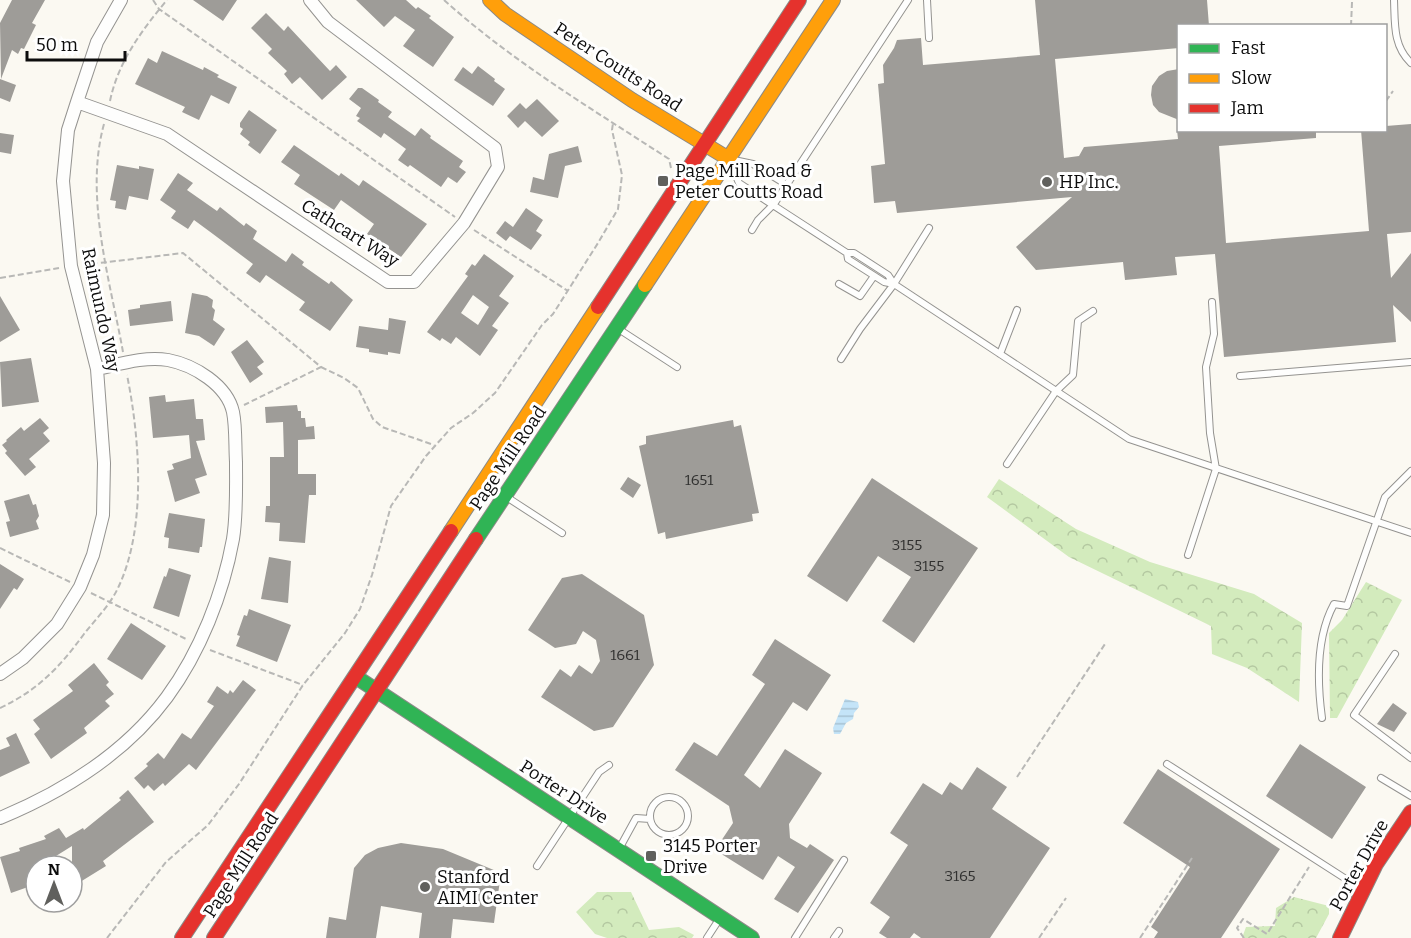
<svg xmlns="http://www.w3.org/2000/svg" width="1411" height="938" font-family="Bitter,serif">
	<defs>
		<pattern id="forest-crowns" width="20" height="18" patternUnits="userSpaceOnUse" patternTransform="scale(1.5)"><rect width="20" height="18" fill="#d3ebbd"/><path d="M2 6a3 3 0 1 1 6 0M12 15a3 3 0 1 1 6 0" fill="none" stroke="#b4c8a1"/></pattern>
		<pattern id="water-rules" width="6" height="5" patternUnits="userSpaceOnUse" patternTransform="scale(1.5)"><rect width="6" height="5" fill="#c4e4f8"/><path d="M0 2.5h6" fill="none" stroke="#a7c2d3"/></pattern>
	</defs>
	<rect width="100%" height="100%" fill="#fbf9f2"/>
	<path fill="url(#forest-crowns)" d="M999,479L1076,529L1150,562L1254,594L1302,623L1299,702L1247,668L1212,654L1211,626L1069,557L987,497Z
		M1366,582L1402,600L1337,718H1330L1329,633L1342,620Z
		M597,892H631L649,930L679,927L694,935L692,938H607L595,934L576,912Z
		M1294,897L1329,906V914L1316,938H1242L1246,927L1275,926L1276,908Z"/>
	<path fill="url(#water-rules)" d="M845,699L858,702L859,707L854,713L853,719L846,723L840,734H834L833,728Z"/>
	<path fill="#9e9c98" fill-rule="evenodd" d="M12,0H45L32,23L36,25L24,49L21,48L18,54L12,50L1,79L0,23Z
		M193,0H237L223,21Z
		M356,0H406L416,9L418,7L431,16L429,18L454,37L433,67L403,46L415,30L395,16L384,27Z
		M1035,0H1207L1209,26H1179V48L1055,59L1064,158L1079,156L1084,147L1178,139L1177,130H1316V138L1219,146L1226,243L1369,231L1361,130H1386V126L1411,124V232L1387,234L1391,278L1411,253V322L1393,305L1396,342L1224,357L1215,254L1175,257L1177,275L1125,280L1123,262L1036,270L1016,247L1072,197L897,213L895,201L874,203L871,166L885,164L878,84L884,83L883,65L894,48L897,40L921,38L923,65L1040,55Z
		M266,13L284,31L288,26L330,71L336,65L347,77L322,100L300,77L292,84L284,74L287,71L268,53L272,49L251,28Z
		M162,51L203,70L204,67L219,75L217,77L237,87L229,104L211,95L199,120L182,112L185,107L135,84L148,58L157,63Z
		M478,66L495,79L494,81L505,89L493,106L454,80L463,67L472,74Z
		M1179,69V120L1159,112L1153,105L1151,95L1152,86L1159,76L1167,71Z
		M0,79L16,85L10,102L0,98Z
		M358,88H362L379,100L378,102L392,112L388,117L415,136L421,128L431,136L430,138L463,161L459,167L466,172L457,183L448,177L441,187L410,165L408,167L398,160L406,149L384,133L381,138L357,121L360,118L356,116L361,108L349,99Z
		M537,99L559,121L542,137L525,121L518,128L507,116L520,103L526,109Z
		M249,110L277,130L260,154L248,145L250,142L240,134L243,129L240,127V123Z
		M0,133L14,135L11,154L0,152Z
		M294,145L339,176L341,173L359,186L363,180L427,224L401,257L367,234L374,224L341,200L334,210L294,184L300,175L281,162Z
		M578,146L582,162L565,166L558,198L530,192L533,177L544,180L549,154Z
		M117,165L139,169V166L154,169L148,200L129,196L126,210L115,208L116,201L110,200Z
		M178,173L193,183L187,190L217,211L220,207L244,226L246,223L257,231L253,239L286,262L292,253L304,262L302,265L329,284L331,281L353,300L330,331L299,310L305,302L266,275L260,283L246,273L253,264L213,234L194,220L188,229L171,218L176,211L160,200Z
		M526,208L543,220L536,231L542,235L531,250L510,236L506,241L496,233L505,221L513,227Z
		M484,254L514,276L499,296L509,303L492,326L498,330L480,356L456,337L451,344L442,338L440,341L427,332L468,276L465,274L472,264L475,266ZM473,295L489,307L478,325L461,313Z
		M192,293L207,296L213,300L212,307L215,310L213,320L225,329L214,346L199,336L185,333Z
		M0,296L20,330L0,342Z
		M171,301L173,321L130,326L128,310L140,308V305Z
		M389,318L406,321L400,354L388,352V355L369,352V349L356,347L359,326L388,330Z
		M247,340L264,362L257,367L263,374L250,383L231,352Z
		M31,358L39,402L2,407L0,362Z
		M165,395L166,402L194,399L196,419H203L205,440L196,441L207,475L195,479L200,493L175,502L167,471L174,469L172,464L191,458L189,435L153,438L149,397Z
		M297,405L298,411H301V418H305L306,427L314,426L315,439L298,440V474H316V495H309L305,543L279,541L280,523L265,522L266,506H270V457H284L283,422L266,423L265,407Z
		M40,418L49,428L43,433L50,441L29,459L36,467L25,476L5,453L7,451L2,445L7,441L6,440L21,427L24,431Z
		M733,420L734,427L741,425L759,513L752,514L753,521L666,539L665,532L658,534L639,446L646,444V436Z
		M628,477L641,485L633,498L620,489Z
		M872,478L978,548L914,643L882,621L911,577L878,556L847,602L807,576Z
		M29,494L33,505L36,504L39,516L36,521L39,529L10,537L6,522L10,521L4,501Z
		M169,513L205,519L202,547H200L199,553L168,548L169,538L164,537Z
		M269,557L291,561L288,603L261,599Z
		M0,564L24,579L17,590L14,588L0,609Z
		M169,568L191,575L179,617L153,608L164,576L166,577Z
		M582,574L644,615L654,665L613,727L594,731L541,697L560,669L571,677L579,665L592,674L600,661L596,640L583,631L576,644L555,648L528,630L562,578Z
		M249,609L291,625L277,662L236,646L240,636L237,635L244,615L247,616Z
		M131,623L166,646L142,680L107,659Z
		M775,639L831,675L807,711L793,702L744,775L760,788L785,749L822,773L789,824L790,838L807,848L810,844L834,860L798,913L774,899L795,867L778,856L763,880L715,850L733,823L729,806L675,770L694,742L717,756L765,684L752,675Z
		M94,663L109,682L106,685L114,694L105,701L110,706L84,728L87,733L51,759L34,734L40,729L33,720L73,691L68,685Z
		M243,680L256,690L196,770L189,764L165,786L163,783L154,791L148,785L144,789L134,778L148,766L146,764L158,753L164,759L182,733L191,739L214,706L207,702L217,686L228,694L230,690L233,693Z
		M1393,703L1407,713L1394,732L1377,724Z
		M16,733L30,763L0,777V750L10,746L6,738Z
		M1300,744L1366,787L1332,839L1266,796Z
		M977,767L1007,787L992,809L1050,848L990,938H921L914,933L910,938H887L879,933L890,917L870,903L908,845L890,833L923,783L942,795L950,782L962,790Z
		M1158,769L1280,849L1221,938H1154L1158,932L1151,927L1190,867L1123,823Z
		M128,790L154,822L103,861L106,866L72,887V846L40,866H36V875L26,879L28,887L11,893L0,857L20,851L19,848L46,839L44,836L59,828L66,838L83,828L84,830L121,800L119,798Z
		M401,843L443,849L501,873L494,923L453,919L451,938H419L422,913L381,906L376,938H326L329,917L346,920L354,868L365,855L378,848Z"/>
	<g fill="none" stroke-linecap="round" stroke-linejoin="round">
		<g stroke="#949390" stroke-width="8">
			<path id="lane" d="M927,0L929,38
				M1394,0C1395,24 1393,46 1411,63
				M729,159L753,164L787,185
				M730,162L739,183L847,253H854L888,275L894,284L1129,439L1411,533
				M752,230L758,220L774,204L908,0
				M847,253L848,259L884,282L894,284
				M839,284L860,296L874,276
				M617,328L677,367
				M1000,354L1017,310
				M841,359L860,329L894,284L929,228
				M1240,376L1411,362
				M1007,464L1056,391L1073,375L1078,321L1093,311
				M505,496L562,533
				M1188,555L1216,469L1210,433L1206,367L1214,334L1212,302
				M1395,654L1354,715L1411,758
				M1322,718C1317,681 1316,637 1334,604L1347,606L1385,497L1411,471
				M1167,764L1363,890
				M1381,778L1411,796
				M650 816a19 19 0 1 1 38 0a19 19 0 1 1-38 0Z
				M619,849L636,818L650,819
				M537,866L599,772L609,765
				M707,938L720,918
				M795,938L844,860
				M834,938L839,931"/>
		</g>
		<g stroke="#949390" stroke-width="14">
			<path id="street" d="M77,102L167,134L388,282H414L464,223L498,167L495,148L328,22L310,0
				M0,674L23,658L57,624L80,587L93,555L103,515L104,463L97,369L71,266L63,181L68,130L77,102L97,42L121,0
				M0,818C65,791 125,754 167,697C200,652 223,594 233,539C237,514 236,487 236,462C235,446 236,427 233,412C227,385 194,365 168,360C145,356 120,364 97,369"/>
		</g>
		<g stroke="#8b8a87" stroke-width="16">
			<path id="fast" d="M476,539L645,285
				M356,677L752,938"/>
		</g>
		<g stroke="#8b8a87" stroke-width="16">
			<path id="slow" d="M490,0L505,14L632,100L729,159
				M645,285L833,0
				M451,531L598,307"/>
		</g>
		<g stroke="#8b8a87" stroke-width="16">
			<path id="jam" d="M598,307L799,0
				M182,938C271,802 362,667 451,531
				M214,938L476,539
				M1340,938L1376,864L1411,812"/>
		</g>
		<path stroke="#b8b8b6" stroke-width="2" stroke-dasharray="6 3" stroke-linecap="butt" d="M153,0L159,9L455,217
			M444,0C513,62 592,109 669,159L671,168
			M1351,26L1352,2
			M110,101C118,62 142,30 167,0
			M1386,101L1393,91
			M104,124C84,196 110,280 123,352
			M474,230L568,291
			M83,265L183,253L321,367L244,405
			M0,278L59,268
			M321,367L344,378L358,388L373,419L382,427L434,445
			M0,548L70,582
			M91,593L186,639
			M210,650L303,685
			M0,708C38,690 59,668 84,634C95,620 109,606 117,590C147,530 140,439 127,375
			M1017,777L1105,644
			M107,938L166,862L208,825L239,784L303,685L345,633L360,609L372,575L391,506L426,456L451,428L473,413L495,393L542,325L553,314L598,243L618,209L622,175L612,130L613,123
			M1039,938L1066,898
			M1140,938L1192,858
			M1244,938L1237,928L1243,919L1267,934L1309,867"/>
		<use href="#lane" stroke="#fefefd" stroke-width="6"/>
		<use href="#street" stroke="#fefefd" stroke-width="12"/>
		<use href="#fast" stroke="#30b455" stroke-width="14"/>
		<use href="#slow" stroke="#ff9f0a" stroke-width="14"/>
		<use href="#jam" stroke="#e5322d" stroke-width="14"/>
	</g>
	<g fill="#60605d" stroke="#fff" stroke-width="2">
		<rect x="657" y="175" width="12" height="12" rx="3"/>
		<circle cx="1047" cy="182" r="6"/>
		<rect x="645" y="850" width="12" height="12" rx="3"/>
		<circle cx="425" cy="887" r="6"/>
	</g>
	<g text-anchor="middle" stroke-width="6" stroke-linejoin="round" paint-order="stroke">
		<g font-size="15" fill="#313130">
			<text x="699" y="485">1651</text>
			<text x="907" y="550">3155</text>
			<text x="929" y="571">3155</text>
			<text x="625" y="660">1661</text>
			<text x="960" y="881">3165</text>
		</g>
		<g font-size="18" fill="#0d0d0d" stroke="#fff">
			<text transform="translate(618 67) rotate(33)" y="6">Peter Coutts Road</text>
			<text transform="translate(350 233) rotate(32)" y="6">Cathcart Way</text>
			<text transform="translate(101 310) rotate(78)" y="6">Raimundo Way</text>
			<text transform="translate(508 458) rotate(-56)" y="6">Page Mill Road</text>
			<text transform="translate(564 792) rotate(33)" y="6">Porter Drive</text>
			<text transform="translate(241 865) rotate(-57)" y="6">Page Mill Road</text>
			<text transform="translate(1359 865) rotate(-61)" y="6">Porter Drive</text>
		</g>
		<g font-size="18" fill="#0d0d0d" stroke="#fff" text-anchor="start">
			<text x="675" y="177">Page Mill Road &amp;<tspan x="675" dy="21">Peter Coutts Road</tspan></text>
			<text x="1059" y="188">HP Inc.</text>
			<text x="663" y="852">3145 Porter<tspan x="663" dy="21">Drive</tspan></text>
			<text x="437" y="883">Stanford<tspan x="437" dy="21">AIMI Center</tspan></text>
		</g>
	</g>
	<rect x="1177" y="24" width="210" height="108" fill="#ffffff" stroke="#9e9e9e" stroke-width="1.5"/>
	<rect x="1189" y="44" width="30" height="9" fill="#30b455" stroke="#9e9e9e" stroke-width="1.5"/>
	<text x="1231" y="54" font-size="18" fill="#0d0d0d">Fast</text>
	<rect x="1189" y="74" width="30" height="9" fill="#ff9f0a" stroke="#9e9e9e" stroke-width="1.5"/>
	<text x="1231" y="84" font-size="18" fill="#0d0d0d">Slow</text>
	<rect x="1189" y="104" width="30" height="9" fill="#e5322d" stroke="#9e9e9e" stroke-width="1.5"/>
	<text x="1231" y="114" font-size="18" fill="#0d0d0d">Jam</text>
	<g transform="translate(54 884)"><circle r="28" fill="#ffffff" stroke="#9e9e9e" stroke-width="1.5"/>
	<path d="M0-4.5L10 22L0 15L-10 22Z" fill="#60605d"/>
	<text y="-9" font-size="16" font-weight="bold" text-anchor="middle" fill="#0d0d0d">N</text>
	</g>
	<path d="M27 51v9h98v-9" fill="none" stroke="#0d0d0d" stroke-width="3"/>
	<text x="36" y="51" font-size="18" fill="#0d0d0d" stroke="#ffffff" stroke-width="4.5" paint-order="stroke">50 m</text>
</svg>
